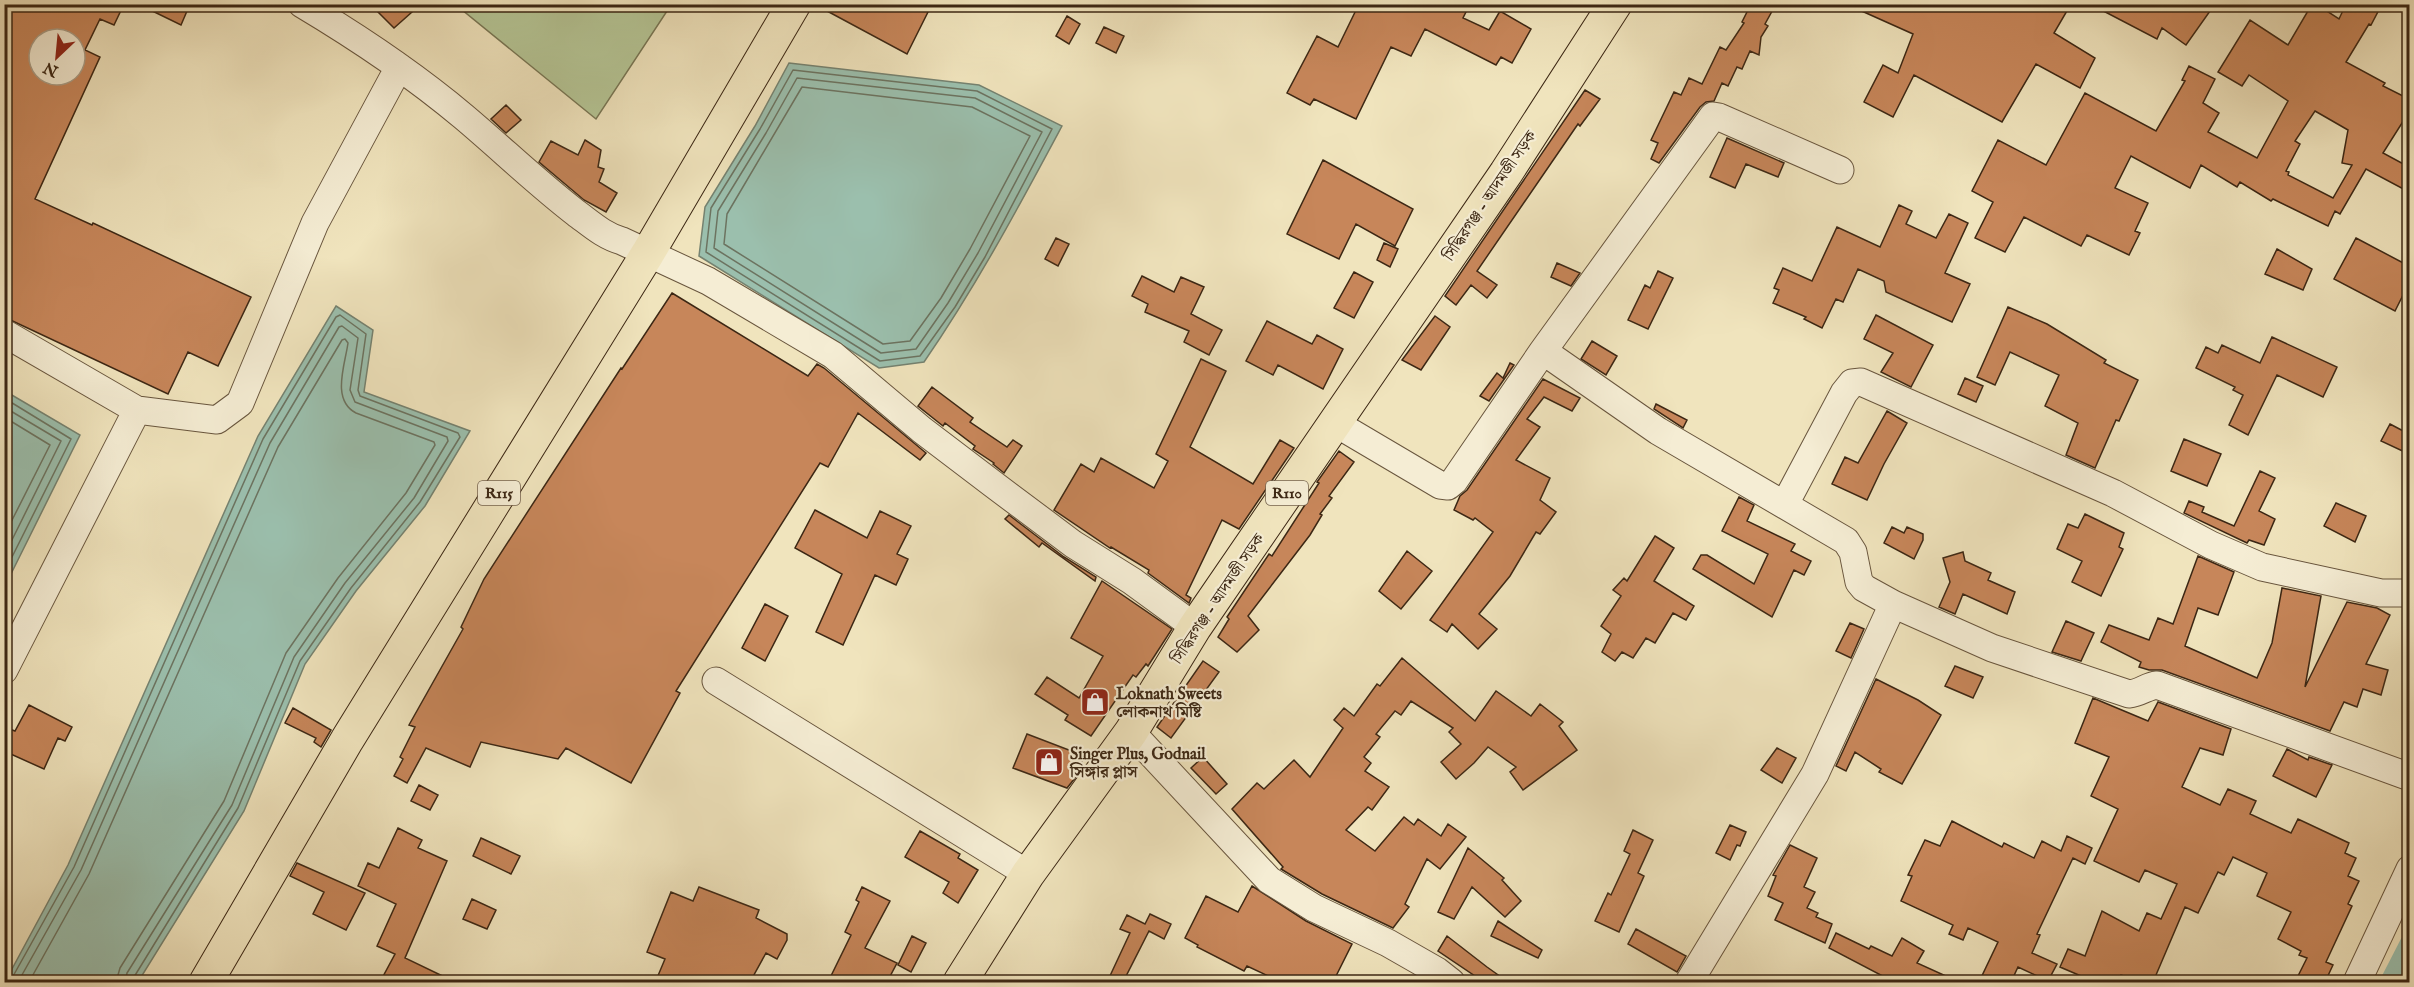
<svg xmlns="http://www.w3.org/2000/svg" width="2414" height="987" font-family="'IM FELL English','Noto Serif Bengali',serif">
	<rect width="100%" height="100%" fill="#f0e4bd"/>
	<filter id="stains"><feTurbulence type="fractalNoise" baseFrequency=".00333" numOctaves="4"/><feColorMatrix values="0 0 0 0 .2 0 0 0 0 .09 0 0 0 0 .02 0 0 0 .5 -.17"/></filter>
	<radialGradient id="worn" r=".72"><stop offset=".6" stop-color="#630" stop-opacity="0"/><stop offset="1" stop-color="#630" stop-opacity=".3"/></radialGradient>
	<path fill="#b5c595" stroke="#787654" stroke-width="1.5" d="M456,5H671L596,119Z"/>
	<path fill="#9bbfad" stroke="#758270" stroke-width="1.5" d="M789,63L979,85L1062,126C1018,208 977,285 924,362L879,368L699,256L705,207L755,126Z
		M336,306L373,330L364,392L470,431L425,506L356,591L305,664L244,811L138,982H5L68,865L258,436Z
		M5,391L80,435L5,586Z"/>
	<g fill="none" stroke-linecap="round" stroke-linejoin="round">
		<path stroke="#6c7360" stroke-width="1.5" d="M793,70L977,91L1052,129L985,257L955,307L920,356L880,361L706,252L711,208L760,129Z
			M797,78L975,98L1042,132L978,253L948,303L916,349L881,353L714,248L718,211L766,133Z
			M802,87L972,107L1030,136L970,249L941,298L910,341L883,344L724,244L727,214Z
			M4,398L71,439L4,573
			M4,407L61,441L4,556
			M4,417L50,445L4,536
			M4,981L12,978L74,867L263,439L336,317L340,315L366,334L358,390L360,396L458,433L460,437L420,502L351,588L300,661L238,808L134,977L133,982
			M18,982L81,870L270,443L339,327L342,326L358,338L350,390L355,402L447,437L448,441L414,498L345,583L294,657L232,805L127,973L125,982
			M29,982L89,874L278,447L342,340L345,339L348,343C345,365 331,400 356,413L434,442L435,445L406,493L338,578L286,653L224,801L120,968L116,982"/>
		<path stroke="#9bbfad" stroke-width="20" d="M2390,982L2410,943"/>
	</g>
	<path fill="#c7865a" stroke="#3c2714" stroke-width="1.5" fill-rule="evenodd" d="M8,4H124L114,25L100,19L85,50L100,57L35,199L92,225L93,223L251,297L218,366L188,352L168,394L4,317V11ZM39,39H75V75H39Z
		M138,4H190L181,25Z
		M370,4H421L394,28Z
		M814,4H932L907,54Z
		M1359,4H1470L1463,18L1489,30L1500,11L1531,29L1512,63L1501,57L1496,65L1425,29L1411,56L1391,47L1356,119L1314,99L1310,105L1287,93L1317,36L1338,47Z
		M1751,4H1776L1765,24L1768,26L1761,37L1759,55L1750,51L1742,69L1737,67L1728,86L1722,83L1714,101L1706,102L1700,107L1659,163L1651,159L1658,143L1651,140L1674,92L1681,95L1689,78L1702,84L1720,47L1726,50L1744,23L1742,22Z
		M1846,4H2071L2054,33L2095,58L2080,88L2036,64L2002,122L1914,75L1893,117L1864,102L1883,65L1898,73L1913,34Z
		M2090,4H2215L2186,45L2162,28L2157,39Z
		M2312,4H2316L2339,19L2346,4H2382L2371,25L2369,24L2346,62L2385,83L2383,86L2409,99V112L2383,153L2409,167V192L2366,169L2340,214L2335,211L2328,226L2273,199L2271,201L2240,182L2237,187L2201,165L2190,188L2131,156L2115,188L2148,203L2135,231L2140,233L2129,255L2087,235L2081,246L2024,217L2005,252L1975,238L1993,202L1972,191L1998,140L2046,165L2085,93L2156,131L2185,81L2182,80L2189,66L2215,79L2203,103L2219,113L2208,132L2257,158L2288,101L2249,75L2242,86L2218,72L2250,20L2288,45ZM2315,111L2348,130L2342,163L2352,165L2333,198L2288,175L2289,172L2286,171L2300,144L2295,141Z
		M1067,16L1080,24L1069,44L1056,36Z
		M1104,27L1124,36L1116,53L1096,43Z
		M1585,90L1600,99L1580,126L1578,124L1477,271L1497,285L1487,298L1471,285L1456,305L1445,296Z
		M506,105L521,120L506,133L491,119Z
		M1727,138L1784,163L1778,177L1746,164L1735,188L1710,177Z
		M585,140L601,150L598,167L604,169L599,182L617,193L606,212L584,200L539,162L551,141L578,155Z
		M1323,160L1413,209L1395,246L1356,224L1339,259L1287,234Z
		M1899,205L1912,211L1906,224L1936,238L1949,214L1968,223L1945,273L1970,284L1952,322L1886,292L1884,281L1858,269L1843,302L1836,299L1822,328L1804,319L1806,317L1773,303L1779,290L1774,288L1783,268L1812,281L1837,227L1880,247Z
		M1056,238L1069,244L1058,266L1045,259Z
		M2356,238L2409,266V283L2395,311L2334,279Z
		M1384,243L1398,249L1390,267L1377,260Z
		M2277,249L2312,269L2303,290L2265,274Z
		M1557,263L1580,273L1571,286L1551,277Z
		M1658,271L1673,278L1648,329L1628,320L1645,285L1650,288Z
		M1354,272L1373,282L1354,318L1334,308Z
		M1142,276L1174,292L1181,277L1204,287L1191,314L1222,330L1209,355L1184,342L1189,331L1145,312L1148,304L1132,296Z
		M672,293L808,376L817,364L824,368L926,453L920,460L858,413L828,467L820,463L676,691L680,693L631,783L566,748L558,759L481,742L470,767L426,748L407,783L394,776L403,759L400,757L415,727L409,725L463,629L461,627L484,579L621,368L622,369Z
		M2008,307L2047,324L2106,360L2104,363L2138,380L2119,421L2116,420L2095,468L2066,455L2078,423L2045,406L2059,375L2010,352L1995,385L1977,377Z
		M1876,315L1933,345L1911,387L1881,372L1893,353L1864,339Z
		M1435,316L1450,327L1421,370L1402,360Z
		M1267,321L1312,344L1317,335L1343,349L1323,389L1278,365L1273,375L1246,361Z
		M2272,337L2337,367L2323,397L2277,375L2248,435L2229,425L2243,395L2233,390L2235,387L2196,368L2206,347L2218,353L2222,345L2260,363Z
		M1592,341L1617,356L1606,375L1581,359Z
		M1201,359L1226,371L1190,447L1253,484L1280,440L1294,448L1239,529L1222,520L1186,595L1191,598L1189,603L1148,573L1149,570L1111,547L1110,548L1054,510L1081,464L1094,472L1101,458L1154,488L1168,461L1156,454Z
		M1510,363L1514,365L1489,401L1480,396L1497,373L1503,378Z
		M1965,378L1983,386L1976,402L1958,394Z
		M1543,379L1580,398L1572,411L1544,397L1527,419L1540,427L1516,460L1550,478L1540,500L1556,512L1540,534L1536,532L1510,576L1479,614L1497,629L1478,649L1452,624L1447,632L1430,620L1493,532L1475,518L1473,520L1454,510L1460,496L1467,490Z
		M932,387L973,418L970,422L1007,447L1013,440L1022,446L1004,473L993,464L994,463L973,449L975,446L945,423L943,426L918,406Z
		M1656,404L1687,420L1683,428L1654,409Z
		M1887,411L1907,423L1884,464L1867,500L1832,484L1845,457L1858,463Z
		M2390,424L2409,434V454L2381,441Z
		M2184,439L2221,454L2207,486L2171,471Z
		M1339,451L1354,462L1329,496L1332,498L1320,514L1322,515L1310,535L1248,616L1259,630L1237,652L1218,637L1229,619L1227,617L1269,554L1272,556L1319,483L1317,482Z
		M2260,471L2275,478L2259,511L2275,519L2264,545L2249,540L2247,543L2184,513L2189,501L2204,507L2202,512L2234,526Z
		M1739,497L1754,505L1747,521L1795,544L1791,551L1811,561L1804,575L1794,570L1772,617L1693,569L1701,555H1707L1754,584L1768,554L1722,531Z
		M2336,503L2366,516L2355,542L2324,526Z
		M815,510L867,538L880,511L911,526L897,554L908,559L896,585L875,575L843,645L816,632L842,574L795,548Z
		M2085,514L2124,533L2119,547L2123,549L2101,596L2072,582L2082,561L2057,549L2068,524L2078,528Z
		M1009,515L1064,557L1096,577L1095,581L1042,543L1039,547L1005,519Z
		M1892,527L1904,533L1907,527L1923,534V540L1914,559L1884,543Z
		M1655,536L1674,548L1654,581L1694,606L1686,620L1673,613L1655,643L1646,638L1633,658L1622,652L1615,661L1602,652L1611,634L1601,626L1621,596L1613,590L1624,578L1627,581Z
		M1407,551L1432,571L1401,609L1379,591Z
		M1963,552L1965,561L1991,573L1988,580L2015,592L2007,614L1963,594L1955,614L1939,607L1950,582L1943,558Z
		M2198,556L2234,572L2218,615L2198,608L2185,646L2257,678L2272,643L2282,588L2321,596L2305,687L2347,602L2377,608L2390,615L2366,664L2388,670L2381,695L2363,689L2357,707L2344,702L2330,731L2162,670H2149L2139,667L2141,662L2101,642L2109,625L2149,640L2158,618L2173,624Z
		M1102,581L1172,629L1148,666L1146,664L1136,677L1133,675L1091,736L1065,720L1068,715L1035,694L1047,677L1079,698L1103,656L1071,638Z
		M765,604L788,616L765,661L742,648Z
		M2066,621L2094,633L2081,661L2052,652Z
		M1850,623L1864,629L1851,658L1836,651Z
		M1402,658L1475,721L1496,691L1531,716L1540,704L1563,722L1559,726L1577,750L1523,790L1510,772L1516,767L1488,747L1474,763L1456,779L1441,762L1461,744L1449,732L1453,728L1411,701L1401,715L1395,711L1376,734L1380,737L1364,757L1371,763L1365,771L1389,787L1372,810L1368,807L1346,830L1375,851L1404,817L1414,825L1418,819L1441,836L1448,824L1466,837L1440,869L1427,859L1405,904L1409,907L1393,928L1322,894L1281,869L1283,867L1232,809L1257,783L1264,789L1294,760L1310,777L1343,728L1334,720L1344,708L1354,716L1377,684L1380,686Z
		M1203,661L1219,672L1171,738L1157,727Z
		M1955,666L1983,677L1973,698L1945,686Z
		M1876,679L1918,700L1941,715L1902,784L1879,772L1881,769L1855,752L1846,771L1836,766Z
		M2093,698L2148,721L2158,702L2231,729L2223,755L2200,748L2182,787L2220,805L2228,789L2256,801L2250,814L2291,833L2298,819L2349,843L2345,853L2356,858L2348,876L2359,881L2348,904L2352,906L2326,962L2333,965L2325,982H2295L2307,958L2299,955L2301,951L2278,939L2291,912L2257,896L2267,873L2233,857L2224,875L2218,872L2198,913L2185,907L2153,982H2140L2121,975L2118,982H2095L2060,967L2068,949L2085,956L2102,911L2139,931L2147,913L2161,919L2177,884L2145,870L2139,882L2094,861L2118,809L2091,796L2109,757L2075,743Z
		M29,705L72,727L65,741L58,738L44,769L4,751V727L15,731Z
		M293,708L331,730L321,747L314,742L316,738L285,723Z
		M1027,734L1082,755V762L1075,778L1067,788L1013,768Z
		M1777,748L1796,758L1782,783L1761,770Z
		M2287,749L2308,760L2309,757L2332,765L2316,797L2273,776Z
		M1203,757L1227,784L1216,794L1191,768Z
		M419,785L438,795L430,810L411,801Z
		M1952,821L2002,847L2004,843L2034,858L2042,841L2061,851L2067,836L2092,848L2085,864L2073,858L2037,934L2040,935L2032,953L2057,964L2048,981L2018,967L2011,982H1979L1998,942L1968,928L1963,940L1949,934L1953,925L1901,901L1912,876L1908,875L1925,840L1940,846Z
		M1730,825L1746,832L1740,846L1737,845L1730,860L1716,853Z
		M398,828L422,840L418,848L447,861L405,958L455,982H380L395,954L377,946L396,904L358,886L368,863L379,868Z
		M1633,830L1653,840L1638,873L1644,876L1619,932L1595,921L1608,893L1611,895L1630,854L1624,851Z
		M920,831L960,854L958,858L978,870L958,903L943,893L949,882L905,857Z
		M481,838L520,856L511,874L473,856Z
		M1790,845L1817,858L1804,887L1815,892L1807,908L1818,913L1816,917L1832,924L1825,943L1775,920L1783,903L1768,896L1776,876L1773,875Z
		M1468,848L1504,878L1502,880L1521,901L1505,917L1472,887L1454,919L1438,912Z
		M297,863L365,893L346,930L313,914L324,892L290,876Z
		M1252,886L1306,921L1352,944L1333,982H1281L1247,966L1244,971L1197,947L1198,945L1185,938L1206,896L1238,912Z
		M699,887L759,910L756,918L787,934V940L777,959L766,953L750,982H667L657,978L665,959L647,952L671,892L693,901Z
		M862,887L890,901L865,948L897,963L887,982H828L851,935L845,932L859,902L856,900Z
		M472,899L496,910L487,929L463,919Z
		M1150,914L1171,924L1164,939L1149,931L1123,982L1109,978L1130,933L1120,929L1127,915L1145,924Z
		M1498,921L1542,950L1538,958L1491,936Z
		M1636,929L1686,956L1677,972L1628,944Z
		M1836,933L1869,949L1871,946L1892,956L1902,938L1924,951L1917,963L1959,982H1894L1829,948Z
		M912,936L926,943L911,972L898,965Z
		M1447,936L1487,967L1508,982H1484L1438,951Z"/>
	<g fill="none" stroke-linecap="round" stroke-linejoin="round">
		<g stroke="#69563e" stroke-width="29">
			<path id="minor" d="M302,4C359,38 414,75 464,117C502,149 537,183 576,213C591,224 604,236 622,241L708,281L833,355L922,430L993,484L1073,544L1132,581L1195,627
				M4,333L137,410L217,420L240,403L315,223L399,67
				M1543,351L1658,431L1846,541L1853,552L1859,582L1864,588L1893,604L1992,648L2129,694C2140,693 2147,686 2157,685L2410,777
				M1335,423L1440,485L1448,486L1454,481L1543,351L1713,116L1719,117L1840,170
				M1785,504L1844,393L1852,383L1861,382L2113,493L2211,545L2262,567L2381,593H2410
				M4,670L137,410
				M716,681L1028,874
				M1131,732L1269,880L1314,908L1388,943L1437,971L1451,982
				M1689,982L1815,774L1893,604
				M2357,982L2410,869"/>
		</g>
		<g stroke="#3c2714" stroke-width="35">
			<path id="major" d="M206,982L347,740L648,253L794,4
				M960,982L1028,874L1131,732L1195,627L1506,173L1615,4"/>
		</g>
		<use href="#minor" stroke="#f5edd4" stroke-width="27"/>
		<use href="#major" stroke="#f0e4bd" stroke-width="33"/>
	</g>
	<defs>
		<g id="shop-square" transform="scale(1.5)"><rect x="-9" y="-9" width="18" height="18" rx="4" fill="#8f2418" stroke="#f5edd4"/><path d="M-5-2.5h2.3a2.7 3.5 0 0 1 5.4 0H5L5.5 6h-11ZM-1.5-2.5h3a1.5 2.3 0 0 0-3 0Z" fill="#fff"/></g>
	</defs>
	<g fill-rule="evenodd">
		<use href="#shop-square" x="1095" y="702"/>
		<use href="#shop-square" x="1049" y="762"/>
	</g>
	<g text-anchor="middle" stroke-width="4.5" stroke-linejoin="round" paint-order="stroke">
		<g fill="#f5edd4" stroke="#74624e" stroke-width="1.5">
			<rect x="478" y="481" width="42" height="24" rx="4.5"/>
			<rect x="1266" y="481" width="42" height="24" rx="4.5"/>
		</g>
		<g font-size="15" font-weight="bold" fill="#3c2714">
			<text x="499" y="498">R115</text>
			<text x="1287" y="498">R110</text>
		</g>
		<g font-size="16" fill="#3c2714" stroke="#f5edd4">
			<text transform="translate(1489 195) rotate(-56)" y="6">সিদ্ধিরগঞ্জ - আদমজী সড়ক</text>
			<text transform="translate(1217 598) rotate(-56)" y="6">সিদ্ধিরগঞ্জ - আদমজী সড়ক</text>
		</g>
		<g font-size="16" font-weight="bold" fill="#3c2714" stroke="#f5edd4" text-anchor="start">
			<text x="1116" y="699">Loknath Sweets<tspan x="1116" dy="18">লোকনাথ মিষ্টি</tspan></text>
			<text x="1070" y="759">Singer Plus, Godnail<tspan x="1070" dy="18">সিঙ্গার প্লাস</tspan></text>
		</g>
	</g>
	<rect width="2414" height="987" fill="none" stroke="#f0e4bd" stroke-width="24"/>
	<rect x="6" y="6" width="2402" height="975" fill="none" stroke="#3c2714" stroke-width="3"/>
	<rect x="12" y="12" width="2390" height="963" fill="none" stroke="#3c2714" stroke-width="1.5"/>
	<g transform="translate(57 57) rotate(206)"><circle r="28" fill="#f5edd4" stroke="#ab9e87" stroke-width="1.5"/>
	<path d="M0-4.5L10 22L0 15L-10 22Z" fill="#8f2418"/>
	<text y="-9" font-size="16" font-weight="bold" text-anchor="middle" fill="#3c2714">N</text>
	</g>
	<rect width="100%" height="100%" filter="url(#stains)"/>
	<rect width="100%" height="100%" fill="url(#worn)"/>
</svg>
